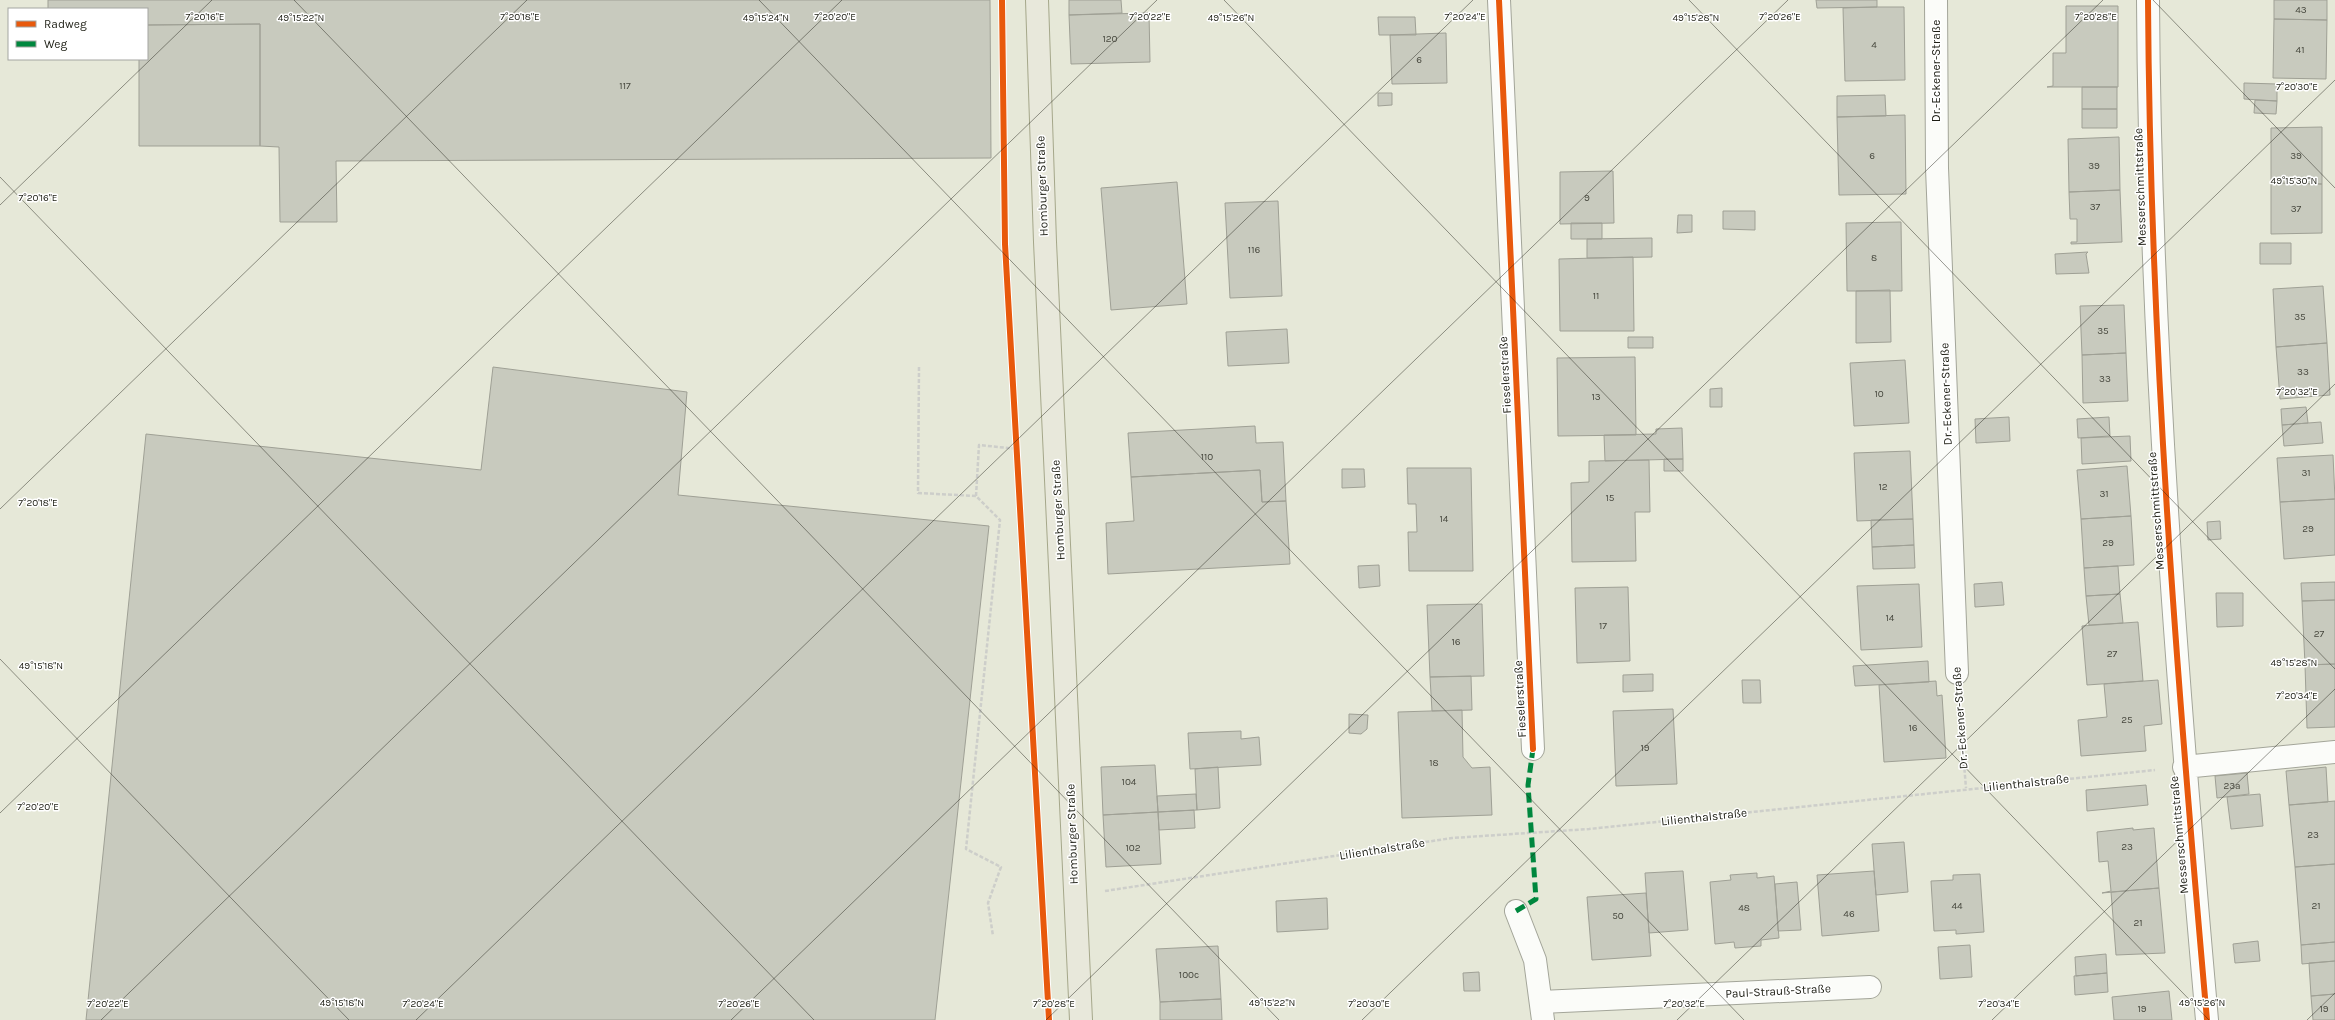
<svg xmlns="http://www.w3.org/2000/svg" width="2335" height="1020" font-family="Karla,sans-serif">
	<rect width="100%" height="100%" fill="#e6e8d8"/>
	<path fill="#c8cabe" stroke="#9fa095" d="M48,0H990L991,158L336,161L337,222H280L279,147L260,146V24L147,25V9H48Z
		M1069,0H1121L1122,13L1069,15Z
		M1816,0H1877V7L1817,8Z
		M2274,0H2327V20L2274,19Z
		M2066,6H2118V87H2047L2053,86V53H2066Z
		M1877,7H1904L1905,80L1845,81L1843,8Z
		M1149,13L1150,62L1071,64L1069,15Z
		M1378,17H1415L1416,35H1379Z
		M2274,19L2327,20L2326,79L2273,78Z
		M260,24V146H139V59H147V25Z
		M1446,33L1447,83L1392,84L1390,35Z
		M2244,83L2277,84V101L2244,99Z
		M2082,87H2117V109H2082Z
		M1378,93H1392V105L1378,106Z
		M1885,95L1886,116L1837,117V96Z
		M2255,100L2277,101L2276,114L2254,113Z
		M2082,109H2117V128H2082Z
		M1905,115L1906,194L1839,195L1837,117Z
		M2322,127V184L2271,183V128Z
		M2119,137L2120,190L2069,192L2068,139Z
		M1613,171L1614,223L1560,224V172Z
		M1177,182L1187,304L1111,310L1101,188Z
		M2271,183L2322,184V233L2271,234Z
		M2120,190L2122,242L2071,244V242H2077V219H2070L2069,192Z
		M1278,201L1282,296L1230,298L1225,203Z
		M1723,211H1755V230L1723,229Z
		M1678,215H1692V232L1677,233Z
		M1901,222L1902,291H1847L1846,223Z
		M1571,223H1602V239H1571Z
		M1652,238V257L1587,258V239Z
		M2260,243H2291V264H2260Z
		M2088,252L2086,254L2089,273L2056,274L2055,254Z
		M1633,257L1634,331H1560L1559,259Z
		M2323,286L2327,343L2276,347L2273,289Z
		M1890,290L1891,342L1856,343V291Z
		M2124,305L2126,353L2082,355L2080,306Z
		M1287,329L1289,363L1228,366L1226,332Z
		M1628,337H1653V348H1628Z
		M2327,343L2330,395L2280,399L2276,347Z
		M2126,353L2128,401L2083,403L2082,355Z
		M1635,357L1636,435L1558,436L1557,358Z
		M1905,360L1909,423L1854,426L1850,363Z
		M493,367L687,392L678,495L989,526L935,1020H86L146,434L481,470Z
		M1722,388V407H1710V389Z
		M2306,407L2308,423L2282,425L2281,409Z
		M2009,417L2010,441L1976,443L1975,419Z
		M2109,417L2110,436L2078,438L2077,419Z
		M2321,422L2323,443L2284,446L2282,425Z
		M1255,426L1256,443L1283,442L1286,501L1262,502L1260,470L1131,477L1128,433Z
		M1682,428L1683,459L1605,461L1604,435L1656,434V429Z
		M2130,436L2131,461L2082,464L2081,438Z
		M1910,451L1913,519L1857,521L1854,453Z
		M2333,455L2335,499L2280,502L2277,458Z
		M1664,459H1683V471H1664Z
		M1649,460L1650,512H1635L1636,561L1572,562L1571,483L1589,482V461Z
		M2127,466L2131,516L2081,519L2077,470Z
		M1407,468H1471L1473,571H1409L1408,532H1417L1416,504H1408Z
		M1342,469H1364L1365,487L1342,488Z
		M1260,470L1262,502L1286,501L1290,564L1108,574L1106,523L1134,521L1131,477Z
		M2335,499V555L2284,559L2280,502Z
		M2131,516L2134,565L2084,568L2081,519Z
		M1913,519L1914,545L1872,547L1871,520Z
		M2220,521L2221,539L2208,540L2207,522Z
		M1914,545L1915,568L1873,569L1872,547Z
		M1379,565L1380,586L1359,588L1358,566Z
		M2118,566L2120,594L2086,596L2084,568Z
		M2002,582L2004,605L1975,607L1974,584Z
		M2335,582V600L2302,601L2301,583Z
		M1919,584L1922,647L1861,650L1857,586Z
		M1628,587L1630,661L1577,663L1575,588Z
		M2216,593H2243V626L2217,627Z
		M2120,594L2123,623L2089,625L2086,596Z
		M2335,600V664L2305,665L2302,601Z
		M1482,604L1484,676L1430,677L1427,605Z
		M2138,622L2143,681L2087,685L2082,626Z
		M1928,661L1929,682L1855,686L1853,666Z
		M2335,664V727L2307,728L2305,665Z
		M1653,674V691L1623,692V675Z
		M1471,676L1472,710L1432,711L1430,677Z
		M1742,680H1760L1761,703H1743Z
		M2158,680L2162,724L2144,726L2146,751L2081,756L2078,720L2107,717L2104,684Z
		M1936,681L1937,696L1942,695L1946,758L1884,762L1879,685Z
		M1673,709L1677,784L1616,786L1613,711Z
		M1462,710L1463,757L1472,768L1490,767L1492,815L1402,818L1398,712Z
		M1349,714L1368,715L1367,729L1361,734L1349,733Z
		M1241,731V739L1259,737L1261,765L1190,769L1188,733Z
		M1155,765L1158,812L1103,815L1101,767Z
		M1218,767L1220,808L1197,810L1195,769Z
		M2326,767L2328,802L2289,805L2286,771Z
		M2247,773L2249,794L2217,798L2215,776Z
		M2146,785L2148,805L2087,811L2086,790Z
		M1196,794L1197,810L1158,812L1157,796Z
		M2260,794L2263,826L2231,829L2227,797Z
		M2335,801V864L2295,867L2289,805Z
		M1194,810L1195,828L1159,830L1158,812Z
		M1158,812L1161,864L1106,867L1103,815Z
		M2133,828V830L2154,828L2159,888L2102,893L2111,891L2108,861L2099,862L2097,832Z
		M1904,842L1908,892L1876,895L1872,844Z
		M2335,864V942L2301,945L2295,867Z
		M1683,871L1688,930L1649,933L1645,873Z
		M1874,871L1879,931L1822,936L1817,875Z
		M1757,873V878L1774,876L1779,938L1761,940V946L1735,948L1734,942L1715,944L1710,882L1731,880L1730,875Z
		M1980,874L1984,932L1956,934V930L1934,931L1931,881L1953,880V875Z
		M1797,882L1801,930L1778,931L1775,884Z
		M2159,888L2165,953L2116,955L2111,892Z
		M1646,893L1651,956L1592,960L1587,897Z
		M1327,898L1328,929L1277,932L1276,901Z
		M2258,941L2260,961L2235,963L2233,944Z
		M2335,942V961L2302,964L2301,945Z
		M1970,945L1972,977L1940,979L1938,947Z
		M1218,946L1221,999L1160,1002L1156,949Z
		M2106,954L2107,973L2076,976L2075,957Z
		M2335,961V994L2311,996L2309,963Z
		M1479,972L1480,991H1464L1463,973Z
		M2107,973L2108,992L2075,995L2074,976Z
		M2169,991L2172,1020H2114L2112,997Z
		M2335,994V1020H2313L2311,996Z
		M1221,999L1222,1020H1160V1002Z"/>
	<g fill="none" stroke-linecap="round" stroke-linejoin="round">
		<g stroke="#a3a599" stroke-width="24">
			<path id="minor" d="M1499,0L1533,749
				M1936,0L1937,168L1957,673
				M2148,0C2150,341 2177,681 2207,1020
				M2184,767L2335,752
				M1516,911L1535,960L1543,1020
				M1541,1002L1870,987"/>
		</g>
		<g stroke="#a5a78a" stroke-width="24">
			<path id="major" d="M1037,0L1045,242L1081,1020"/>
		</g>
		<path stroke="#cdceca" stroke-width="2.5" stroke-dasharray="4 2" stroke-linecap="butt" d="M919,367L918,493L976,496L1000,520L966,849L1001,867L988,903L993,936
			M976,496L979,445L1018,449
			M1959,703L1966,788
			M1105,891L1452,838L1589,829L2155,770"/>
		<use href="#minor" stroke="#fbfcf9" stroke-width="22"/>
		<use href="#major" stroke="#e8e8db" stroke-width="22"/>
		<path stroke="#00873e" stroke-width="5" stroke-dasharray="10 5" stroke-linecap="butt" d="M1516,911L1536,899L1528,785L1533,749"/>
		<g stroke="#fff" stroke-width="8">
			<path id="cycleway" d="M1002,0L1005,244L1049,1020
				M1499,0L1533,749
				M2148,0C2150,341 2177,681 2207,1020"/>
		</g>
		<use href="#cycleway" stroke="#e8590c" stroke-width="6"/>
	</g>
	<path fill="none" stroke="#1c1d13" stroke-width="1" stroke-opacity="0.45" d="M294,0L1279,1020M759,0L1744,1020M1224,0L2209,1020M1689,0L2335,669M2153,0L2335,188M0,177L814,1020M0,205L212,0M0,509L527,0M0,659L349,1020M0,813L842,0M101,1020L1157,0M416,1020L1473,0M731,1020L1788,0M1046,1020L2103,0M1362,1020L2335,80M1677,1020L2335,384M1992,1020L2335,689M2307,1020L2335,993"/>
	<g text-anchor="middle" stroke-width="3" stroke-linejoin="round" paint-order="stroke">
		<g font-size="10" fill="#47483e">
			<text x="2301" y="13">43</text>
			<text x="1110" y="42">120</text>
			<text x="1874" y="48">4</text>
			<text x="2300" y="53">41</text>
			<text x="1419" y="63">6</text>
			<text x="625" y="89">117</text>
			<text x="1872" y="159">6</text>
			<text x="2296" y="159">39</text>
			<text x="2094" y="169">39</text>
			<text x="1587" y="201">9</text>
			<text x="2095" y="210">37</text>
			<text x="2296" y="212">37</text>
			<text x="1254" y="253">116</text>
			<text x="1874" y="261">8</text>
			<text x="1596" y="299">11</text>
			<text x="2300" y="320">35</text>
			<text x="2103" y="334">35</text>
			<text x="2303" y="375">33</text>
			<text x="2105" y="382">33</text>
			<text x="1879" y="397">10</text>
			<text x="1596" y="400">13</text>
			<text x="1207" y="460">110</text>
			<text x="2306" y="476">31</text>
			<text x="1883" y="490">12</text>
			<text x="2104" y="497">31</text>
			<text x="1610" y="501">15</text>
			<text x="1444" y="522">14</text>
			<text x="2308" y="532">29</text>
			<text x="2108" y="546">29</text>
			<text x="1890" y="621">14</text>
			<text x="1603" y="629">17</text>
			<text x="2319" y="637">27</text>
			<text x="1456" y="645">16</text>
			<text x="2112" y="657">27</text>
			<text x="2127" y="723">25</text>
			<text x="1913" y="731">16</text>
			<text x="1645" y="751">19</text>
			<text x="1434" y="766">18</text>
			<text x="1129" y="785">104</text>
			<text x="2232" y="789">23a</text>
			<text x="2313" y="838">23</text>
			<text x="2127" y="850">23</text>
			<text x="1133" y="851">102</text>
			<text x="1957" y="909">44</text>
			<text x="2316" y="909">21</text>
			<text x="1744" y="911">48</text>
			<text x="1849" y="917">46</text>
			<text x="1618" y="919">50</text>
			<text x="2138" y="926">21</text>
			<text x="1189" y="978">100c</text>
			<text x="2142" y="1012">19</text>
			<text x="2324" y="1012">19</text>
		</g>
		<g font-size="12" fill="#1c1d13" stroke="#fff">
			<text transform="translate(1936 71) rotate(-90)" y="4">Dr.-Eckener-Straße</text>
			<text transform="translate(1042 186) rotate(-92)" y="4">Homburger Straße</text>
			<text transform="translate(2140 187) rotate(-92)" y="4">Messerschmittstraße</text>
			<text transform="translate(1505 375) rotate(-93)" y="4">Fieselerstraße</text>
			<text transform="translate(1946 394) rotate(-92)" y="4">Dr.-Eckener-Straße</text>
			<text transform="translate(1058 510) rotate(-93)" y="4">Homburger Straße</text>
			<text transform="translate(2156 511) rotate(-94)" y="4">Messerschmittstraße</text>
			<text transform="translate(1520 699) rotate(-93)" y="4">Fieselerstraße</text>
			<text transform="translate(1960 718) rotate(-94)" y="4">Dr.-Eckener-Straße</text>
			<text transform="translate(2026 783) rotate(-6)" y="4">Lilienthalstraße</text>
			<text transform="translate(1704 817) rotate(-6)" y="4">Lilienthalstraße</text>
			<text transform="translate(1072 834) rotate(-92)" y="4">Homburger Straße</text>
			<text transform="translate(2179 835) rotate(-95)" y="4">Messerschmittstraße</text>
			<text transform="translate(1382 849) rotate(-9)" y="4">Lilienthalstraße</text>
			<text transform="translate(1778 991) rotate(-3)" y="4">Paul-Strauß-Straße</text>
		</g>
	</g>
	<g font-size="10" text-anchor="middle" fill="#1c1d13" stroke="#fff" stroke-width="3" stroke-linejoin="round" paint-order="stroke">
		<text x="205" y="20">7°20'16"E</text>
		<text x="520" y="20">7°20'18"E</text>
		<text x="835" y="20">7°20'20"E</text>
		<text x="1150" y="20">7°20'22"E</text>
		<text x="1465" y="20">7°20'24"E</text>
		<text x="1780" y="20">7°20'26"E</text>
		<text x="2096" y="20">7°20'28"E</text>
		<text x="301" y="21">49°15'22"N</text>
		<text x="766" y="21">49°15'24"N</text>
		<text x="1231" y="21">49°15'26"N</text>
		<text x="1696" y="21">49°15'28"N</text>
		<text x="2297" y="90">7°20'30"E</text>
		<text x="2294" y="184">49°15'30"N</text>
		<text x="38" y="201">7°20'16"E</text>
		<text x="2297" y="395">7°20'32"E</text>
		<text x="38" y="506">7°20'18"E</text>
		<text x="2294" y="666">49°15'28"N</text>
		<text x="41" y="669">49°15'18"N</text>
		<text x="2297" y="699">7°20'34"E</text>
		<text x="38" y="810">7°20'20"E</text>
		<text x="342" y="1006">49°15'18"N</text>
		<text x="1272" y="1006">49°15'22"N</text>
		<text x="2202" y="1006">49°15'26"N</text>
		<text x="108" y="1007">7°20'22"E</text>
		<text x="423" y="1007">7°20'24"E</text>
		<text x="739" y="1007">7°20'26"E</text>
		<text x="1054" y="1007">7°20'28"E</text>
		<text x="1369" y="1007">7°20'30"E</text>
		<text x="1684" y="1007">7°20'32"E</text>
		<text x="1999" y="1007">7°20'34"E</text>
	</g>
	<rect x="8" y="8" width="140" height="52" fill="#ffffff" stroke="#a4a5a1"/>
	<rect x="16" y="21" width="20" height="6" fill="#e8590c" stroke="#a4a5a1"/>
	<text x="44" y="28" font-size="12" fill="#1c1d13">Radweg</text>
	<rect x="16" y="41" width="20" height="6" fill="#00873e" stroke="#a4a5a1"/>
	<text x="44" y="48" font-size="12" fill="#1c1d13">Weg</text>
</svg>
